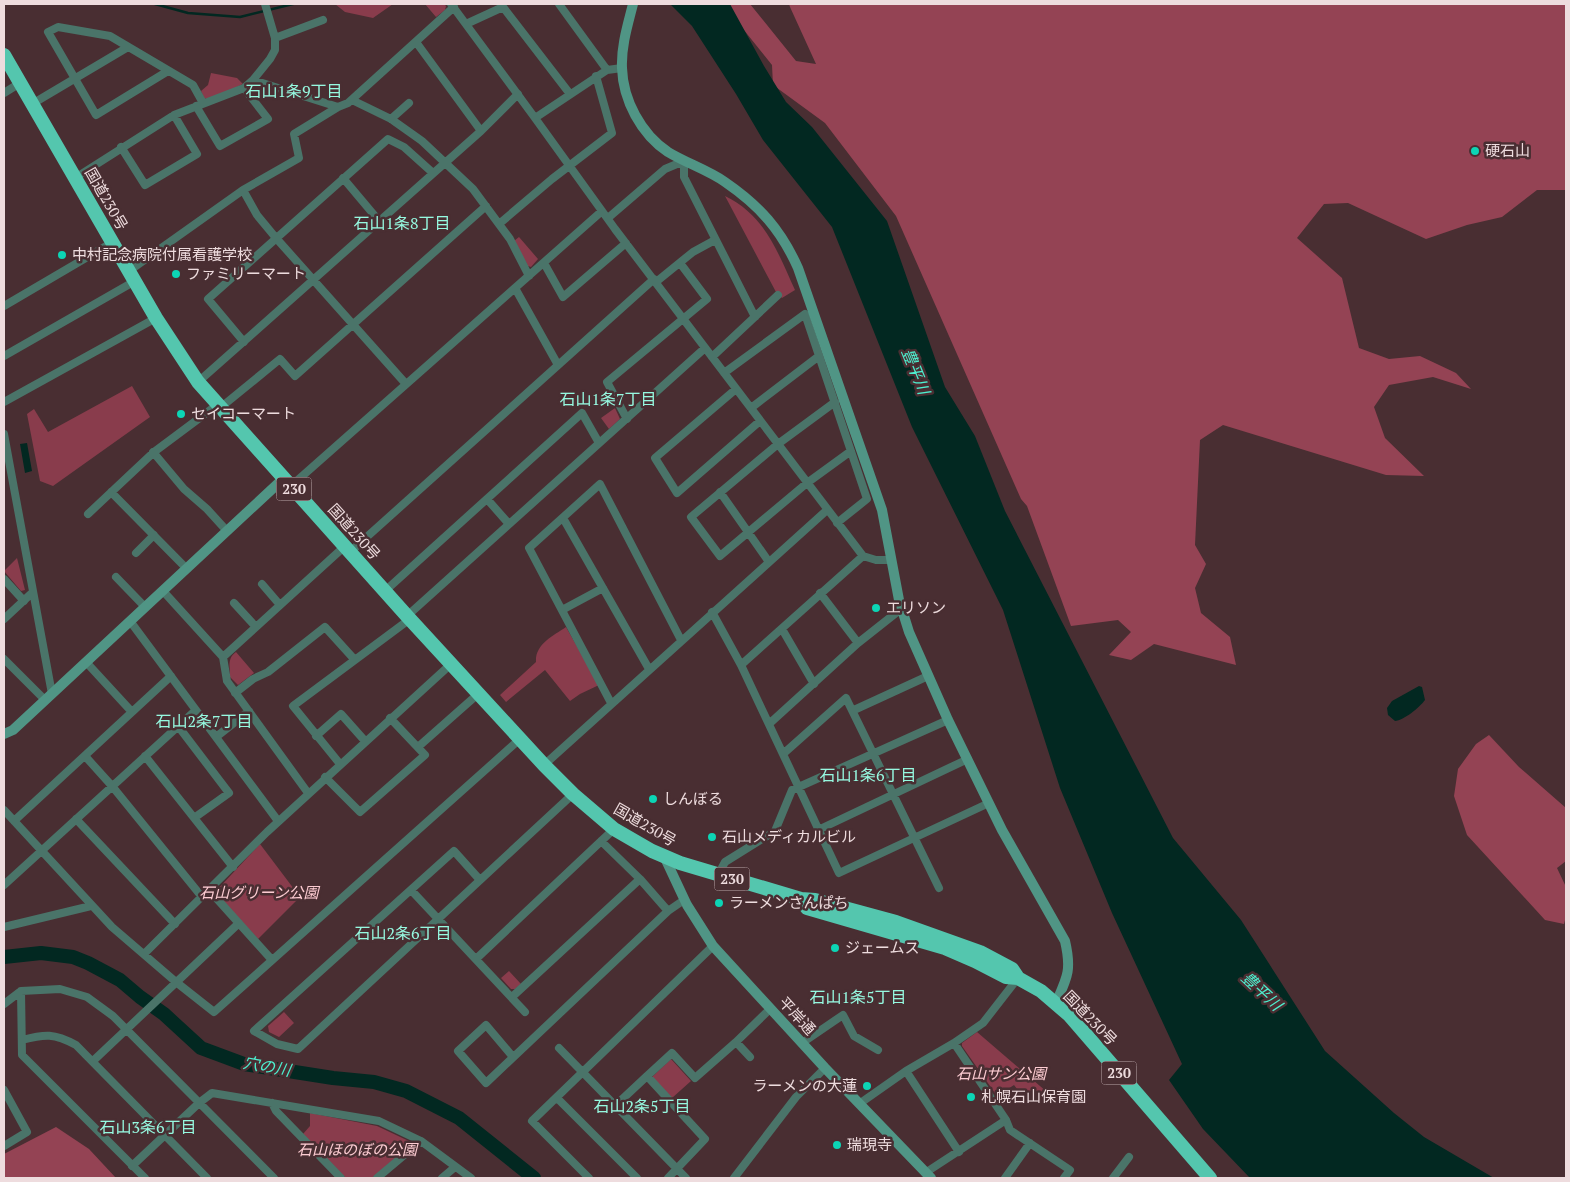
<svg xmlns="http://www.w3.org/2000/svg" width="1570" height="1182" font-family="'PT Serif','Noto Sans JP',serif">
	<rect width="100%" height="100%" fill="#492e32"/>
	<path fill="#893c4c" d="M335,4H393L373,18L345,12Z
		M425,4H444L446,6L445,10L436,17Z
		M211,73L237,78L243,84L210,100L204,98L201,91L208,85Z
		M725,196C765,215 778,253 795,290L782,298L776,292Z
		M519,237L538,259L531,267L528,266L514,241Z
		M132,386L150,417L53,486L40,481L27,414L34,409L48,432Z
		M615,408L620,419L609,429L601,418Z
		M17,558L25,590L21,591L4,571Z
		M566,627L599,685L580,694L570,701L545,670L506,702L500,695L536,662C535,644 553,636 566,627Z
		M236,652L254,673L238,685L230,677C230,667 227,658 236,652Z
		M260,844L300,897L258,939L218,896L217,890Z
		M509,971L521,984L515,989H511L501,978Z
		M284,1012L294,1023L279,1037L269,1032L268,1026Z
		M977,1032L1047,1092L1027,1102L1014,1085L997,1096L962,1046V1043Z
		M671,1059L691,1081L672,1098L652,1077Z
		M310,1113L377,1126L413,1143L372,1178H346L303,1134L310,1126Z"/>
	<path fill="#944354" d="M723,4H750L796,61L816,64L790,7L789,4H1566V190H1537L1502,217L1467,225L1426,239L1348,203L1324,204L1297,238L1342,278L1359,348L1389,359L1420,356L1456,373L1471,389L1433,377L1389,385L1374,407L1385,438L1424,476L1386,475L1223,425L1200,440L1195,545L1206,564L1195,588L1201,613L1230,637L1236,665L1154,644L1131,660L1109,655L1131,632L1118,620L1071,626L1027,506L1021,499L896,216L825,123L773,85L772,65Z
		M1489,735L1519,767L1566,808V861L1557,868L1566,887V916L1564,924L1545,920L1467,835L1454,796L1458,769L1476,744Z
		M56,1127L89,1149L116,1178H4V1154Z"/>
	<path fill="#022821" d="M670,4H730L764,66L786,102L812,127L887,221L945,387L975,436L1005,511L1173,838L1241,920L1325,1051L1394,1113L1424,1137L1494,1178H1250L1203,1129L1169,1080L1182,1064L1112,913L1060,788L1003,610L912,427L832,227L763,140L736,94L692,26Z
		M27,443L32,471L25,473L20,444Z
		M1419,686L1422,687L1425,700C1419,708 1404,720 1395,721L1388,715L1387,708L1392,701Z"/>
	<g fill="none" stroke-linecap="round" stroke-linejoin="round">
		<path stroke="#022821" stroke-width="2.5" d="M155,4L188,13L240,17L293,4"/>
		<path stroke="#022821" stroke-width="14" d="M4,957L41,953L73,957L88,963L120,980L140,997L164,1014L201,1048L244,1064L333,1078L374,1082L406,1091L459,1118L534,1178"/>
		<path stroke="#4a7469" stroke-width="8" d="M451,4L535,118
			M559,4L607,70
			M466,24L503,7L570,94
			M275,38L323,20
			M416,42L481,131
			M622,68L607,70L535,118L615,229L863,556L876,560H890
			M168,71L96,115L48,32L58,27L110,36L193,85L203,103
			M253,80L338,107
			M4,93L20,83
			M352,100L391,119L422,141L473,189L510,239L529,276
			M32,104L128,47
			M196,106L220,146L268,119L244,88
			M391,119L409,103
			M121,147L145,185L197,154L174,115
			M75,178L174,115L244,88L253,80L270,59L275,50V38L265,4
			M343,178L380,222
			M243,190L257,215L276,238L406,384
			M608,218L665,169L684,161V177L755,317
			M499,224L552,179L612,133L596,76
			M544,263L563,297L626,243
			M129,271L243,190L299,158L294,134L338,107L348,103L454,7
			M656,282L693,252L715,240
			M515,288L558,365
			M4,306L113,242
			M244,342L208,299L388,139L404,147L433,173
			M4,356L135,281
			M712,357L778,295
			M724,373L805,314L867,499L837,523
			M198,382L481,131L518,94
			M736,389L655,458L677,493L760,421
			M4,402L156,318
			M835,402L778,444L691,517L720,556L807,483L851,451
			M220,408L280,359L295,376L486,206
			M751,408L819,356
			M627,419L607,382L707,299L680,263
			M4,434L52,694
			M153,452L184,489L207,509L227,531
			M291,486L602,211
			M111,492L187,569
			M720,492L769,562
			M487,499L509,524
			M88,514L154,452L217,405
			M563,518L649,669
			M350,552L654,279
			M136,553L154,535
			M116,577L145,607
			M4,579L24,601
			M262,584L280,605
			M163,591L223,657L227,681L308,793
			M385,591L582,413L599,443
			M820,593L858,643
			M234,603L256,627
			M562,610L603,588
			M712,612L741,665L839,873L989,803
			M407,616L705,348
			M4,619L33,592
			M130,621L278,821
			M782,629L814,684
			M223,657L345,546
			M4,659L45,700
			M86,662L132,712
			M741,665L863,556
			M235,693L253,679L268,672L325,627L354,659
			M611,703L529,548L600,484L681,640
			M854,710L928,676
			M769,724L858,643L901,609
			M178,726L229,793L194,818
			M316,736L341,714L365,741
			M216,737L249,711
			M418,747L478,694
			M783,754L846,698L939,888
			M85,756L112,786L202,897
			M145,756L233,867
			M340,764L293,706L410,619
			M544,765L827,510
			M325,777L360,812L425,755L390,718
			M4,810L112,927L176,982L214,1012L520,739
			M76,819L175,924
			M14,821L171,676
			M818,830L968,759
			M601,841L640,879L668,911L684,900
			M718,875L725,862L775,831L792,790L948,720
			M480,880L454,851L254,1031L277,1044L298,1049L573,794
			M4,885L196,710
			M209,890L272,960
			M411,890L525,1012
			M4,927L91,906
			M144,954L267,832L451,664
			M476,959L614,829
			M21,991L22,1055L145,1178
			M512,997L640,879
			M4,1004L21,991L60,989L87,997L113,1016L274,1178
			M22,1040C45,1034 54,1033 76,1045L207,1178
			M802,1043L843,1015L854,1036L878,1050
			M954,1043L1006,1120L1010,1130L1070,1170L1064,1178
			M559,1048L686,1178
			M513,1057L486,1025L458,1051L486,1083L668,911
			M750,1057L736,1042L770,1009
			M93,1061L239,923
			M647,1076L672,1053L695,1078L736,1042
			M4,1090L27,1132L4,1146
			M557,1098L637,1178
			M272,1103L276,1111L341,1178
			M859,1104L906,1071
			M616,1105L647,1076L705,1139L668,1178
			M959,1152L906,1071L954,1043L983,1023L1018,978
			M132,1166L199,1103L212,1093L379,1121L421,1141L471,1178
			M925,1173L1006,1120
			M377,1178L421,1141
			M442,1178L455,1167
			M589,1178L532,1121L713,946
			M734,1178L796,1097L825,1068
			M1005,1178L1030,1143
			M1113,1178L1129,1157"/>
		<path stroke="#509585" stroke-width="10" d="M633,4C628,24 621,46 622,68C623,100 641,134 668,152C686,163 708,170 725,182C760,206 781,230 798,268L882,510L899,600L909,632L948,720L1002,830L1065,941C1072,971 1067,978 1055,1005
			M4,734L13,730L284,478
			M664,856L687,905L713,946L825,1068L931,1178"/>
		<path stroke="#54c6ae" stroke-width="14" d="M4,55L156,318L198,382L407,616L544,765L573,794L614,829L652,851L680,863L801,899L815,900L896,922L980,952L1012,969L1018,978L1041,991L1069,1015L1210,1178
			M801,899L807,908L945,948L975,961L1006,977L1018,978"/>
	</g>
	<g fill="#0cd5b5" stroke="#492e32" stroke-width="2">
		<circle cx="1475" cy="151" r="5"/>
		<circle cx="62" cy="255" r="5"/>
		<circle cx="176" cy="274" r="5"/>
		<circle cx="181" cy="414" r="5"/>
		<circle cx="876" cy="608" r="5"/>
		<circle cx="653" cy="799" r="5"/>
		<circle cx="712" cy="837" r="5"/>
		<circle cx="719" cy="903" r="5"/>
		<circle cx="835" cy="948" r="5"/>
		<circle cx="867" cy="1086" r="5"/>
		<circle cx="971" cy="1097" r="5"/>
		<circle cx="837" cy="1145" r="5"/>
	</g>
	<g text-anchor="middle" stroke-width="5" stroke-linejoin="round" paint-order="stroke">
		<g fill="#492e32" stroke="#bca8aa" stroke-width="1">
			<rect x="276.5" y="477.5" width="35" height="23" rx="4"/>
			<rect x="714.5" y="867.5" width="35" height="23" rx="4"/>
			<rect x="1101.5" y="1061.5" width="35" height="23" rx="4"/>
		</g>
		<g font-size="14" font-weight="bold" fill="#eedcde">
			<text x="294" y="494">230</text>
			<text x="732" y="884">230</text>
			<text x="1119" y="1078">230</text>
		</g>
		<g font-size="15" fill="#eedcde" stroke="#492e32" text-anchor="start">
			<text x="1485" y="156">硬石山</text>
			<text x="72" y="260">中村記念病院付属看護学校</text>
			<text x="186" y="279">ファミリーマート</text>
			<text x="191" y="419">セイコーマート</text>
			<text x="886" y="613">エリソン</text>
			<text x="663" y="804">しんぼる</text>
			<text x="722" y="842">石山メディカルビル</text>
			<text x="729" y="908">ラーメンさんぱち</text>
			<text x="845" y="953">ジェームス</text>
			<text x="857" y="1091" text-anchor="end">ラーメンの大蓮</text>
			<text x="981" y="1102">札幌石山保育園</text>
			<text x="847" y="1150">瑞現寺</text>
		</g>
		<g font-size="15" fill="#eedcde" stroke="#492e32">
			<text transform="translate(106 199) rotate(60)" y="5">国道230号</text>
			<text transform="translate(354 532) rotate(48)" y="5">国道230号</text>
			<text transform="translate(645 825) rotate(30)" y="5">国道230号</text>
			<text transform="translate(797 1016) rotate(47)" y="5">平岸通</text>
			<text transform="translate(1090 1018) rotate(46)" y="5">国道230号</text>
		</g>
		<g font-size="15" font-style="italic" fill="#fdccd2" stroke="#492e32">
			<text x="259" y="898">石山グリーン公園</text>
			<text x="1001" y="1079">石山サン公園</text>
			<text x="357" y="1155">石山ほのぼの公園</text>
		</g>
		<g font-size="16" fill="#96f9e0" stroke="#492e32">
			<text x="294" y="97">石山1条9丁目</text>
			<text x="402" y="229">石山1条8丁目</text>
			<text x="608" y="405">石山1条7丁目</text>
			<text x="204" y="727">石山2条7丁目</text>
			<text x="868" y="781">石山1条6丁目</text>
			<text x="403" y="939">石山2条6丁目</text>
			<text x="858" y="1003">石山1条5丁目</text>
			<text x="642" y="1112">石山2条5丁目</text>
			<text x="148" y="1133">石山3条6丁目</text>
		</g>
		<g font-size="16" font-style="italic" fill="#4defcf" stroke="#492e32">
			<text transform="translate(916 371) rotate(68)" y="6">豊平川</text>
			<text transform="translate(1262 991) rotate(43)" y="6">豊平川</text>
			<text transform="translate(267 1066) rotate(10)" y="6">穴の川</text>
		</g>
	</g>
	<rect width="1570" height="1182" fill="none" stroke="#eedcde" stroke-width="10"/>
</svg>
